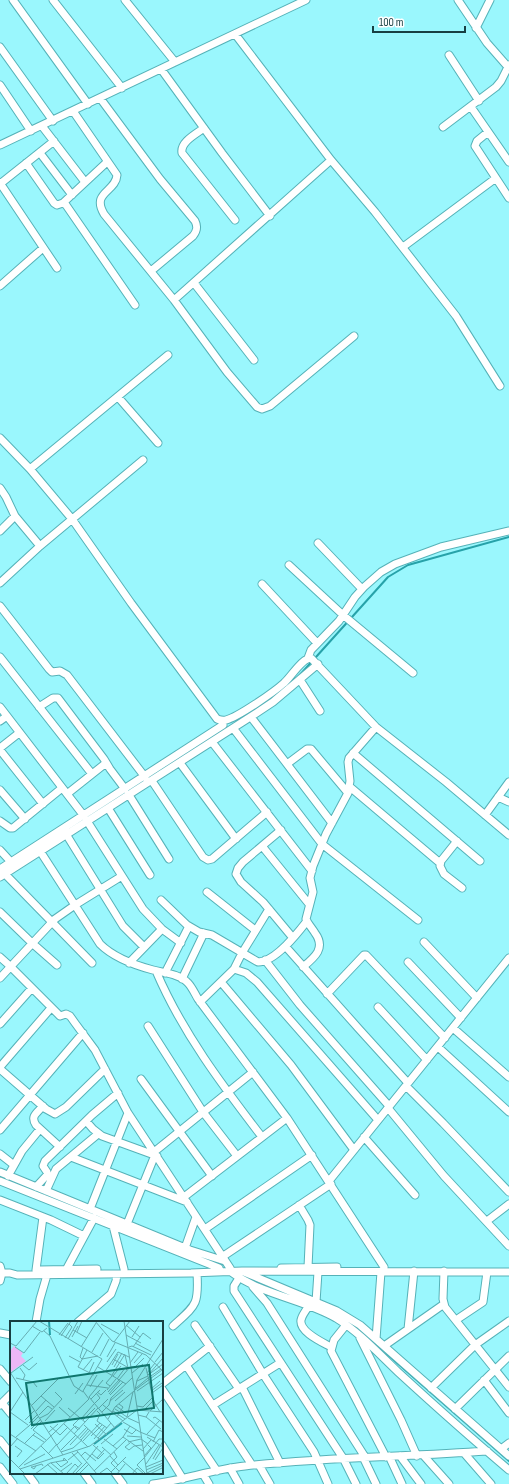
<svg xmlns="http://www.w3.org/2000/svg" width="509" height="1484" font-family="'Sofia Sans Condensed',sans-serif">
	<rect width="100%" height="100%" fill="#9af7fd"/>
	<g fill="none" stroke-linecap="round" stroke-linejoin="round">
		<path stroke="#27a2a9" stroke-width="2" d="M298,677L388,577L408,565L509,537
			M74,1207L85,1211
			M248,1278L266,1285
			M355,1326L509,1461"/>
		<g stroke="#55b2b8" stroke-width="9">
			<path id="minor" d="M13,0L88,104
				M53,0L122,88
				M125,0L175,62
				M458,0L487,43L508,67
				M476,28L490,0
				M235,34L331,160L375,212L456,316L500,386
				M0,47L53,121
				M449,55L479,101
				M161,69L222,153L270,216
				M0,85L31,131
				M100,98L160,179L195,221C198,227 197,231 193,236L151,271
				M471,107L509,162
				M73,111L117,175C116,192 91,192 104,214L174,300L227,372L257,407L262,409L270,406L354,336
				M42,126L85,182
				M443,127L496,87L501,81L509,65
				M204,128C196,134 180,142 182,153L235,220
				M488,132L477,141L475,146L509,198
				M0,145L306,0
				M40,153L72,195
				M26,163L54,203L57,205L63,203L66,205L135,305
				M0,183L57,268
				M0,184L54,141
				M63,203L107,162
				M403,247L496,178
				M194,283L254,360
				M0,286L43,248
				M174,300L331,160
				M118,397L158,443
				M0,438L30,469L72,519L131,603L217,719C220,720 222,721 226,720C238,717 274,692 284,683C291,677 302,658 311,658L376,727L446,782L509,835
				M30,469L168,355
				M0,488L6,497L15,516L40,546
				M0,531L15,516
				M318,543L362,589
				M289,565L343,615L413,673
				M0,583L40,546L143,460
				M262,584L317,643
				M0,606L49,669L52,672L60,671L67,675L145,777
				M0,657L92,774
				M308,658L311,650L339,621L355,597L364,587L381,572L395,564L441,547L509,531
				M300,680L320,711
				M0,707L84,816
				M39,707L53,698H58L104,759L110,769L125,789
				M251,717L332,823
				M0,721L7,716
				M233,728L322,844L418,920
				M212,742L312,871
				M0,748L19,733
				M0,750L43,804
				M353,753L480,861
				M180,763L236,839
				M287,764L307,749H311L348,793
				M152,781L203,857L208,860L212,859L267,812
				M350,787L440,863
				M0,790L25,819
				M67,794L106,763
				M129,795L169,859
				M498,797L509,802
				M108,808L150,875
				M485,815L509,782
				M0,821L10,828H13L62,788
				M87,821L143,909L162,929L181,943
				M281,830L243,862L238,868L236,874L241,882L263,902L293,938
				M66,834L123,926L144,947
				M457,841L441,861L440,866L444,874L462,888
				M262,846L309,904
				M0,850L11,862
				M40,851L100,944C114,958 134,965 153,970C164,973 180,974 188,983C192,987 195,994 198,999L287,1118L384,1267
				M0,869L223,725
				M5,874L92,963
				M0,877L255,714L273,702L318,664
				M207,892L255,930
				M161,900L187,925L199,932L212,935L258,962C275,962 297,934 307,921
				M0,912L32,943L57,965
				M424,942L477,998
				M286,947L359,1029L408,1083
				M0,957L10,966L60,1016L66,1014L70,1016L75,1023L95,1050L128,1113L230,1268
				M265,960L300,1005L389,1106
				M408,962L461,1018
				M129,963L162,929
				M303,967C315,957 326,948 315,933C312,928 308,924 306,919L313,892L310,878L313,866L326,834L348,793L350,781L348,762L349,758L376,727
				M234,969L246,973L257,982L378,1120
				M156,971C182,1032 222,1085 262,1137
				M165,973L189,926
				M0,978L55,919L75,905L122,876
				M182,979L204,933
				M221,982L291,1065L354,1150
				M327,994L364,955H366L445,1038
				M200,1002L234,969L242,953L269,909
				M378,1007L427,1060
				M0,1024L32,988
				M148,1026L203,1112L237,1156
				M453,1028L509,1077
				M438,1047L509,1112
				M0,1067L51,1008
				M0,1069L46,1109L55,1114L66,1107L105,1069
				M141,1079L212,1176
				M406,1086L443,1123L509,1192
				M43,1106C37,1113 30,1116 36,1125L60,1147
				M388,1108L444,1176L509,1246
				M86,1121L93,1129L102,1136L157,1156
				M0,1130L83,1033
				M364,1137L415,1195
				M154,1152L253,1072
				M0,1154L14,1165
				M71,1157L187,1202
				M0,1172L190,1250L225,1261
				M8,1176L22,1151L40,1129
				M0,1181L219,1268
				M329,1181L509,958
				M36,1187L47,1175V1172L43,1166L45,1161L92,1115L118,1093
				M46,1191L56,1169L98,1134
				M184,1197L287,1118
				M0,1200L51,1220L84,1236
				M299,1205L308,1220L310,1225L308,1267
				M90,1209L128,1113
				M487,1221L509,1204
				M127,1224L155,1155
				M113,1226L124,1269
				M205,1229L312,1155
				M185,1248L196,1217
				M222,1257L331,1184
				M0,1266L2,1273L0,1281
				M281,1268L337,1267
				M36,1270L43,1217
				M39,1270L97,1269
				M66,1270L94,1218
				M444,1271L443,1299L445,1307L509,1387
				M231,1272C262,1295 303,1299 336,1318C359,1332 378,1353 398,1372C434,1405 471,1438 509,1470
				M244,1272L337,1311L360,1325L509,1456
				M0,1273H10L17,1275L191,1273L242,1271L509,1272
				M239,1278L234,1286V1291L343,1458L356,1484
				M253,1287L267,1303L365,1457
				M316,1302L318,1272
				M309,1306C306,1310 302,1315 301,1320C299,1332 322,1342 331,1347
				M223,1307L263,1374L314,1452L328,1484
				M456,1320L483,1302L487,1272
				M36,1322L40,1299L47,1275
				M78,1322L111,1294L116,1281L117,1274
				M195,1325L239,1389
				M346,1325L334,1340L331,1351L386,1457
				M173,1326C196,1305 199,1305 197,1273
				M408,1329L414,1271
				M0,1333L11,1335
				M360,1338L401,1420L417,1456
				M376,1339L381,1272
				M384,1346L444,1304
				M186,1365L252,1465
				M0,1369L11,1382
				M484,1380L509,1413
				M162,1384L210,1346
				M242,1387L280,1463
				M431,1388L475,1345L509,1321
				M162,1389L217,1471
				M2,1403L11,1414
				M0,1405L11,1394
				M213,1405L280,1363
				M455,1409L509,1356
				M0,1440L11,1454
				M162,1445L183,1479
				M501,1449L509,1443
				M464,1453L491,1484
				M389,1456L402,1484
				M400,1456L421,1484
				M424,1456L449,1484
				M363,1457L376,1484
				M259,1465L270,1484
				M0,1467L13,1484
				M230,1468L239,1484
				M27,1473L35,1484
				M84,1473L92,1484
				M115,1473L123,1484
				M203,1474L209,1484
				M153,1484C184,1480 214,1469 245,1466C326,1457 406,1457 487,1451"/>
		</g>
		<use href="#minor" stroke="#fff" stroke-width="7"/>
	</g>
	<g transform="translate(10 1321)">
		<rect width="153" height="153" fill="#9af7fd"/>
		<path d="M4,25L13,32L11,35L16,40L1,51L0,30Z" fill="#ecb7f6"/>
		<path fill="none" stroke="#27a2a9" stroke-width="2" d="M39,0L40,14M84,123L112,102"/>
		<path fill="none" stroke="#66adb2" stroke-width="1" d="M85,0L102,20L136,34L153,50M114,0L137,153M91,3L109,13M116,4L130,16M22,5L32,11L37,7M63,9L77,17M34,10L40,15L64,65L73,71M67,11L72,0M49,14L58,2M116,14L131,22M51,15L61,0M62,16L68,5M122,16L129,5M55,17L62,6L59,3M58,18L68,0M104,21L120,0M0,22L6,25L27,0M125,22L142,31M5,26L14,32L30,11M71,26L86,2M119,26L122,25L141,34M123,26L133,12L141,18M73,27L70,36L72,38L88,35M77,29L68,46L84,54M82,31L93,12M115,34L118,47M59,35L70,41M90,35L99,18M97,36L105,22M103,38L117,46M97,41L106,28M145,41L153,31M120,42L128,31M124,42L132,33M13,44L19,49L27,42M102,44L108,33M88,46L116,63M104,46L112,32M121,46H125L134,37M10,47L15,54L13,59M136,47L144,81L150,91M73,49L82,38M0,51L53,134M95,51L108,31L119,36M1,52L23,36M79,52L84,41M122,52L133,43M137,52L145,42M102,54L115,33M138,54L153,37M138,54L153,43M103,55L111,45M6,57L23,61L27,66M138,57L151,48M107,58L115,47L117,49M109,59L120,46M127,60L138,55M77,64L98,67M100,65L96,62L102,55M80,66L87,54M126,67L138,57M141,68L150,60M97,69L106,58M125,69L127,59L153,18M125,69L152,49M127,70L153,52M141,70L152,62M87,71L91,74L96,69M98,71L109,59M142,72L153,64M65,73L73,62M99,73L110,60M100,74L113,61M31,75L44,86M79,76L105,107M79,76L93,59M81,78L90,69M100,80L113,69M105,80L115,71M85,82L90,77L86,72M22,84L48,58M93,84L113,100M106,85L116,92M127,85L133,86L143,76M49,86L60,96M58,87L75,101M89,87L98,78M105,88L117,96M26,90L36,79M87,90L90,93L87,100L97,107M103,90L115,98M133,90L144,79M140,90L153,78M0,91L13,71M0,91L18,104M92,91L99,84L101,77L122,57M29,94L38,85L42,88M128,94L136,96L139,91M107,96L113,86L109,83M117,96L123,71M136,96L151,108M30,97L38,93L52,78L45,71M118,97L129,102M143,97L145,96L153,102M71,98L84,83M98,98L105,86L124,70M15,99L25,89M73,99L85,87M32,100L23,109L36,119M35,100L45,89M113,101L130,111M19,102L28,93M54,103L78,126M85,103L97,114M74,104L90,119M40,105L50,114L58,106M18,106L29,95M21,108L31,98M114,108L122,113L126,109M68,109L63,104L70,97M39,111L48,103M130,111L145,117M0,113L26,130M64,113L88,87M137,113L150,99M23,114L34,121M81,115L92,104M117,115L131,116M6,116L20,104M113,116L120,105M137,116L153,126M70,117L78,108M88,117L101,102M84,118L95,105M94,118L107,128M71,119L80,109M73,120L90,102M118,121L131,118L138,123M143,121L149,109L153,111M15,122L25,112M120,122L115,126L119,129L124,125L132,124M91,123L103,113M47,124L65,105L70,108M60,124L77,106M83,124L92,132M5,125L12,130L7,136M31,125L43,137M103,125L113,116L133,130M0,126L8,117M92,126L101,134M133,128L141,119M51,129L66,114M67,130L87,153M51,131L63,127L72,119M104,131L107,136L101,142L109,150M62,132L72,143M38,133L47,123M82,133L88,138L94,132M71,135L75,131L86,140M100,135L108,144M134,135L141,127L138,124M87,137L95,128M134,137L149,118H153M134,137L127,144L136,153M0,138L15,153M143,138L153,120M58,139L68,131M77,139L88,125M145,139L153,127M113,140L128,153M46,141L51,146L58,141L54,137L53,140M41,142L54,153M37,143L48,153M136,143L149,124M14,144L35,133M26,145L24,148L21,146H22L32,143L33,145M9,146L79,78L73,70L92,38L29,0M136,146L153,139M10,148L80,125L127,89L153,91M136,149L153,142M51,150L62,142M84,150L116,119M101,151L116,136M57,152L65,143L68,146M90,152L97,147L103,153M137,152L153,144M25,153L40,142L56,139M62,153L72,142M65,153L77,141M69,153L79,143M107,153L115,143M122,153L127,147L134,153M140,153L152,147"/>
		<path fill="#0f766e" fill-opacity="0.15" stroke="#0f766e" stroke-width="2" d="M139,44L144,87L22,104L16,62Z"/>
		<rect width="153" height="153" fill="none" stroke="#173f42" stroke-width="2"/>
	</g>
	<path d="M373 26v6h92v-6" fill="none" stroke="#173f42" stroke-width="2"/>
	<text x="379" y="26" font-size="12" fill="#173f42" stroke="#ffffff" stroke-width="3" paint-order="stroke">100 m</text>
</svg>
